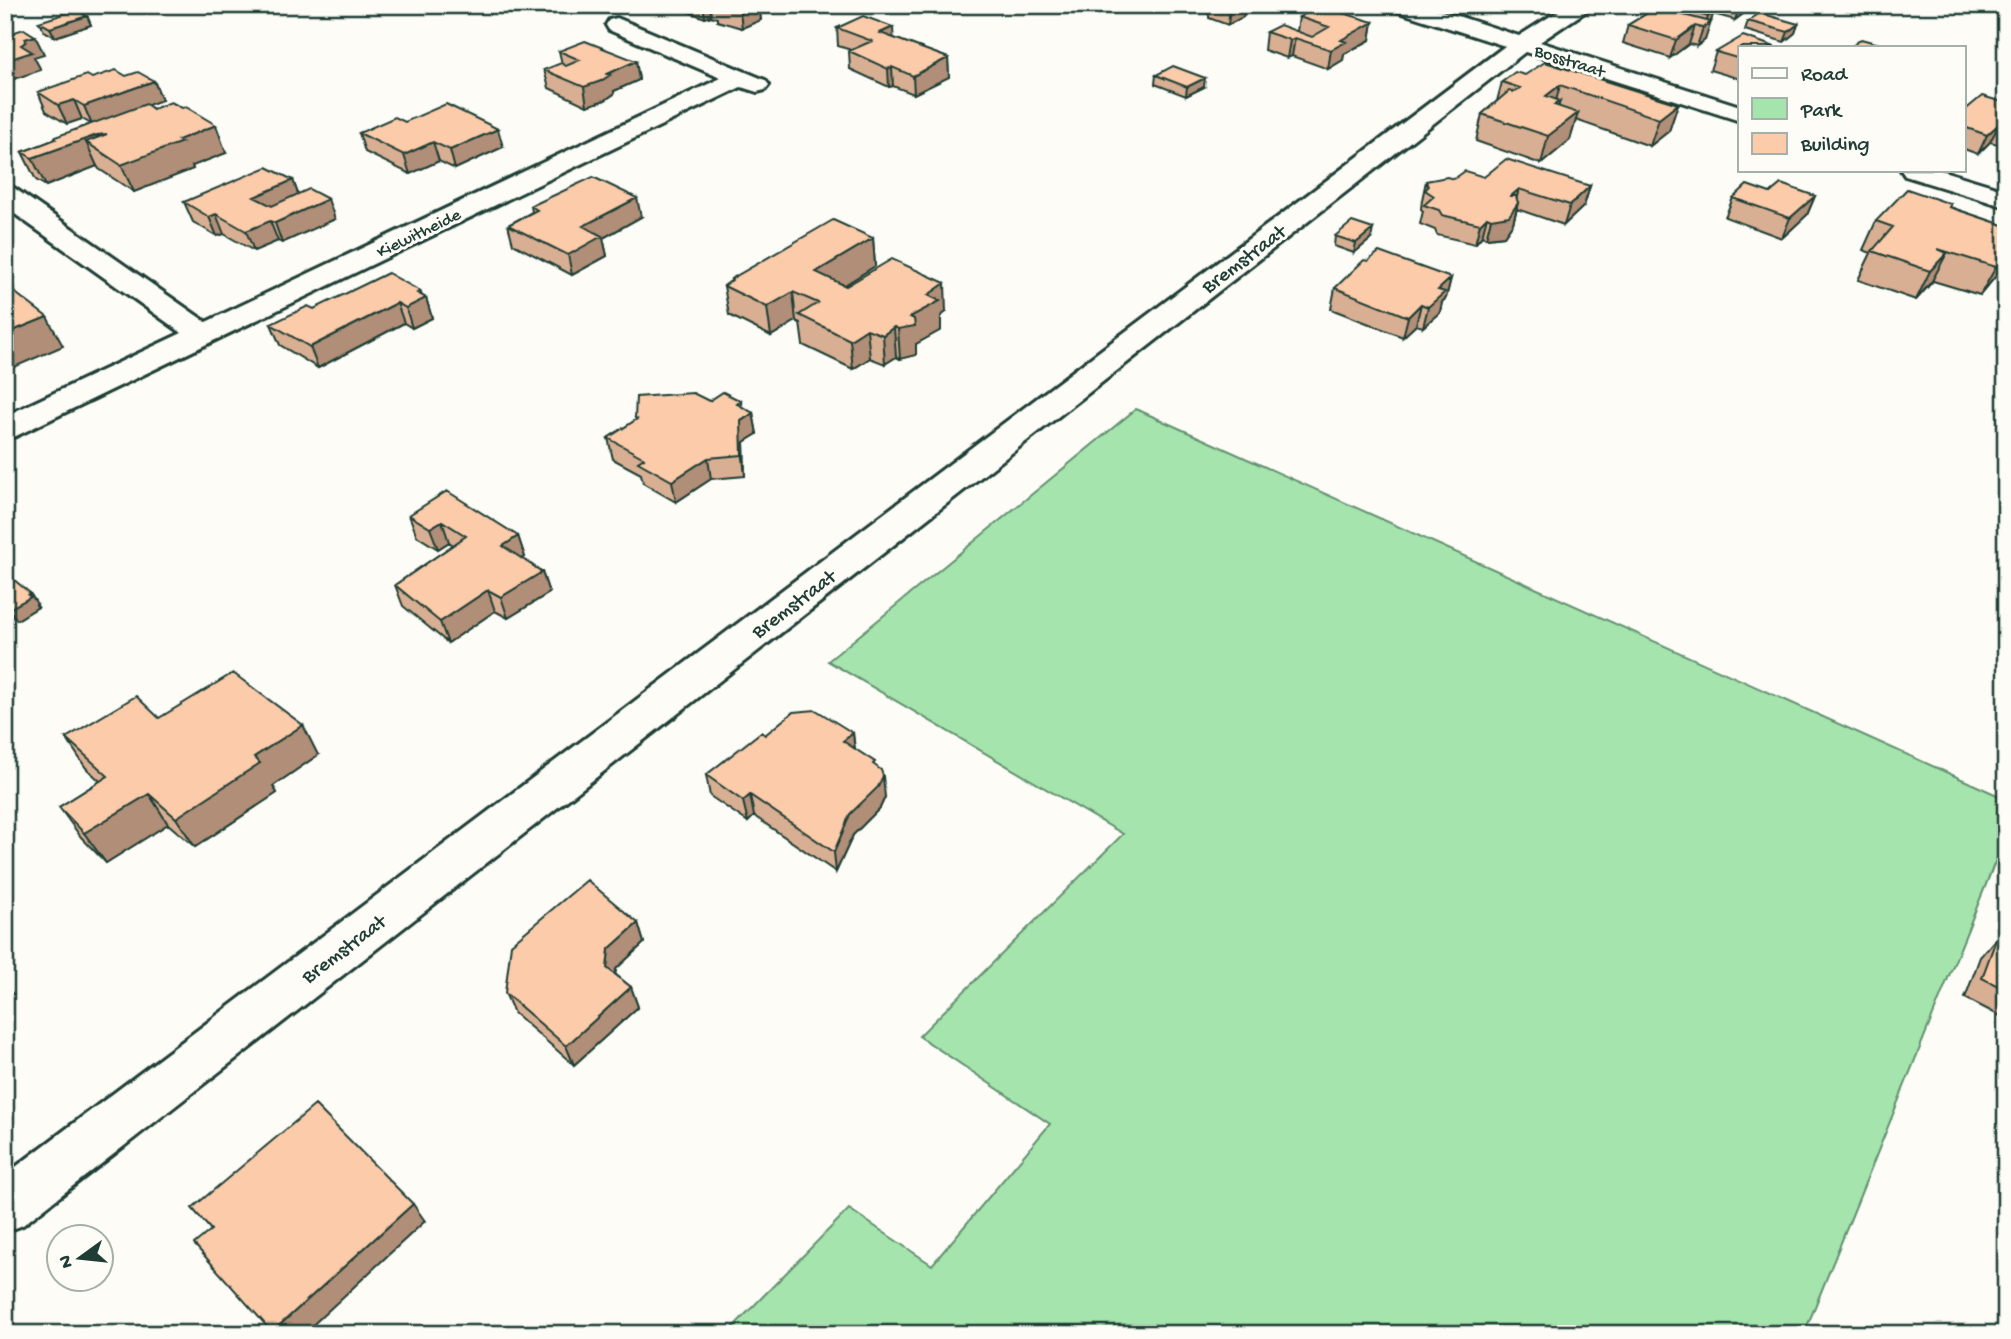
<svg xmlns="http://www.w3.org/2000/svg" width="2011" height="1339" font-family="'Gochi Hand',sans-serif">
	<rect width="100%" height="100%" fill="#fdfcf7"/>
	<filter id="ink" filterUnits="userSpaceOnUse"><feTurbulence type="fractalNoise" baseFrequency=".0143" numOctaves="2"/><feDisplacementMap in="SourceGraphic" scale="14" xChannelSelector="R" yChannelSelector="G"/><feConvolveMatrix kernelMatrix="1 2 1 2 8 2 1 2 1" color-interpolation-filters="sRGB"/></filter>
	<g filter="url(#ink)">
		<path fill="#a5e4ac" stroke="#629070" stroke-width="2" d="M1136,409L2006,799V835L1804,1334H726L849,1209L932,1265L1050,1124L919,1036L1123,834L828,661Z"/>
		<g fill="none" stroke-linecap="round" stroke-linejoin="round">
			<g stroke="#1f3d34" stroke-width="6">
				<path id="minor" d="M1390,5H1424L1519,36L1568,5H1595L1540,42L1740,106V121L1525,52L23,1225L5,1232V1175L1505,46L1393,10Z
					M617,18L765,80L769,85L765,90L757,92L741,87L16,436L5,439V416L182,333L5,207V186L14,188L206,322L721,78L609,30L606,25L609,20Z
					M1901,170H1940L2006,190V207L1905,176Z"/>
			</g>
			<use href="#minor" fill="#fdfcf7" fill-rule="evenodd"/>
		</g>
		<path fill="#d8af92" stroke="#1f3d34" stroke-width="2" d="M683,5H772V8L760,13L761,20L742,28L717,21V18L711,16L705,18L683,10Z
			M1189,5H1245L1243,17L1228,25L1209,18V14L1189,7Z
			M1636,5H1755L1735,20L1713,14L1710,22L1705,40L1697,46L1689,44L1670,58L1623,43L1628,25L1652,10Z
			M87,16L91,25L55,37L44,31L39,22Z
			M1299,17L1373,22L1370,40L1344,54L1343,60L1328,69L1292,56L1287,58L1264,50L1266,32L1297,31Z
			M1748,21L1798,24L1795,33L1784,42L1745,30Z
			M837,28L894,38L948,58L949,77L914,94L893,86L889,87L850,69L849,51L851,50L838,46Z
			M1740,47V79L1710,70L1716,52Z
			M559,51L636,61L639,80L614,91V94L605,100L587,106L549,88L544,70L562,64Z
			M1156,75L1204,87L1186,96L1155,84Z
			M1525,75L1678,104L1669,131L1650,146L1576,120L1570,140L1541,164L1476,141L1482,114L1497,101L1502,82Z
			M126,76L154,81L162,100L147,105L226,153L192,166L193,169L134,192L99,169L97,166L46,186L36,180L22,152L56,139L91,124L82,119L67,124L46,111L38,92L92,78Z
			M2006,103V146L1990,142L1978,154L1964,149V111Z
			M405,122L503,147L455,169L439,161L410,174L365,152L359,133Z
			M1484,177L1590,186L1584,206L1564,225L1517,209L1513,223L1504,236L1486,238L1482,236L1475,244L1437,235L1435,230L1420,224L1423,211L1421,209L1422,200L1426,181Z
			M293,180L298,194L335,219L282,243L278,241L254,251L224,234L217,236L193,222L184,202Z
			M1770,193L1815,196L1807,215L1782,238L1725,217L1733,198Z
			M1951,204L1950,207L2006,226V264L1980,295L1933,281L1916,300L1858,280L1871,253L1863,250L1876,221Z
			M531,206L641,217L603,238L607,256L572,275L513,244L508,225L532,212Z
			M1335,236L1371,239L1354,253L1334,246Z
			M873,238L875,266L844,285L946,312L941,316V330L916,344V355L900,359L896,357L885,364L870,358L853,369L803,345L800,323L796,321L771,336L729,315L724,286L731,281V279Z
			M1451,278L1446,298L1442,302L1440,312L1423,327L1416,325L1403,337L1331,309L1335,288Z
			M420,291L422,296L426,298L432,318L412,328L404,323L318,368L280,345L271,324L314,309Z
			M709,401H741V406L753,413L757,434L744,442L745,476L711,479L676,502L643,483L641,474L613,459L608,438L636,420L635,418Z
			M409,515L518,536L525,557L522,558L542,572L549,593L508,618L495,611L448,643L403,606L395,585L453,545L449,542L438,549L417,536Z
			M5,583L37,604L36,605L38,607L17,620L5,610Z
			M159,718L318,755L273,786L277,793L195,847L168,824L106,863L81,837L59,807L100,781L86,768L66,738Z
			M853,733L855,749L875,766L885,797L880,808L853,835L836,872L754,816L748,822L710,796L706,775L765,735Z
			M638,923L644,943L616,969L615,974L631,987L638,1007L574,1065L514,1013L505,993Z
			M1997,937L2006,941V1019L1965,998L1980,957Z"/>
		<path fill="#b08e77" stroke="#1f3d34" stroke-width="2" d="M703,5H710L711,16L705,18Z
			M751,5H772V8L760,13L761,20L742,28L740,11Z
			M1227,5H1245L1243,17L1228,25L1230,7Z
			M1740,5H1755L1735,20Z
			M1714,12L1711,21L1705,26L1708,17Z
			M87,16L91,25L55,37L50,28Z
			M1373,22L1370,40L1344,54L1343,60L1328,69L1331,50L1341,40Z
			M1711,22L1705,40L1697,46L1703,28Z
			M1798,24L1795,33L1784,42L1788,32Z
			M1695,26L1689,44L1670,58L1676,40Z
			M893,27L894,45L880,33Z
			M35,36L44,54L34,57L41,70L5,82V61L21,45L25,39Z
			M1295,38L1292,56L1287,58L1290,40Z
			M948,58L949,77L914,94L913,76Z
			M636,61L639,80L614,91V94L605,100L587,106L584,87L607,74Z
			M892,67L893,86L889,87L888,69Z
			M1205,78L1204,87L1186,96L1187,87Z
			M154,81L162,100L92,125L84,106Z
			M1560,85L1555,105L1560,101L1553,127L1546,96Z
			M74,100L82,119L67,124L58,105Z
			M1678,104L1669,131L1650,146L1659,119Z
			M1578,113L1570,140L1541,164L1548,136Z
			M2000,123L1990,142L1978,154L1987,135Z
			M216,125L226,153L192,166L193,169L134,192L121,165L178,140Z
			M498,129L503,147L455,169L450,150Z
			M97,135L106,155L86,142L97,166L46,186L32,158Z
			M433,142L439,161L410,174L404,155Z
			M293,180L300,200L262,216L254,197Z
			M1590,186L1584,206L1564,225L1570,205Z
			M1519,189L1514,208L1511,196Z
			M1815,196L1807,215L1782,238L1790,218Z
			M637,198L641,217L603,238L607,256L572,275L568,255L583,226Z
			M328,199L335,219L282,243L275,223Z
			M1518,203L1513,223L1504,236L1486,238L1491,219Z
			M216,214L224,234L217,236L209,217Z
			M1487,217L1482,236L1475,244L1480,224Z
			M270,221L278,241L254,251L246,231Z
			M1373,229L1371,239L1354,253L1356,243Z
			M873,238L875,266L819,301L816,272Z
			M1947,253L1932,281L1916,300L1930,271Z
			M2006,254V264L1980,295L1996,267Z
			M1451,278L1446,298L1442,302L1440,312L1423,327L1428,307L1438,290Z
			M945,283L946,312L941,316V330L916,344V355L900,359L898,329L928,295Z
			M420,291L423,299L426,298L432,318L412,328L406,308L417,293Z
			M793,292L796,321L771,336L767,307Z
			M397,303L404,323L318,368L310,347Z
			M1421,304L1416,325L1403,337L1408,317Z
			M47,317L63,346L5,371V334Z
			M894,327L896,357L885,364L883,335Z
			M867,329L870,358L853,369L850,340Z
			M741,401L743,420L753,413L757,434L744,442L745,476L737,404Z
			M708,458L711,479L676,502L672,481Z
			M442,521L449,542L438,549L430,528Z
			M518,536L525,557L510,567L503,546Z
			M542,572L549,593L508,618L501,597Z
			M488,590L495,611L448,643L440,622Z
			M30,593L37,604L36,605L38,607L17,620L9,609Z
			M303,725L318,755L273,786L277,793L195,847L176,818L254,757Z
			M853,733L855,753L843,741Z
			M883,776L885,797L880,808L853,835L836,872L834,852L850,814Z
			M149,794L168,824L106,863L84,833Z
			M750,795L754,816L748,822L743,801Z
			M638,923L644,943L616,969L614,988L607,968L609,949Z
			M5,985L13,994L5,999Z
			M631,987L638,1007L574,1065L566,1046Z
			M413,1204L425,1221L303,1334H274L272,1332Z"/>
		<path fill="#fbcbaa" stroke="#1f3d34" stroke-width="2" d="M722,5H753L740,11Z
			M1669,5H1690L1714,12L1708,17L1688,11L1684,13L1671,9L1674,7Z
			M1320,6L1373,22L1341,40L1346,42L1331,50L1295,38L1290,40L1266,32L1280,25L1312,37L1329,27L1299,17Z
			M1656,8L1711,22L1703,28L1695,26L1676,40L1628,25Z
			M76,10L87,16L50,28L39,22Z
			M1760,13L1798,24L1788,32L1748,21Z
			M863,16L893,27L880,33L948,58L913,76L892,67L888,69L849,51L872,41L837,28Z
			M24,29L35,36L25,39L26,42L21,45L32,52L5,61V35Z
			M1743,36L1775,47H1740V59L1716,52Z
			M1861,39L1887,46L1851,47Z
			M585,41L636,61L607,74L610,75L601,81L584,87L544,70L561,63L566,66L580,60L559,51Z
			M1545,62L1678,104L1659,119L1560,85L1546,96L1560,101L1554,105L1578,113L1548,136L1482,114L1509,91L1513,92L1520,88L1502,82L1515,72L1525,75Z
			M1173,66L1205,78L1187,87L1156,75Z
			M116,70L126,76L138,72L154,81L84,106L74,100L58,105L38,92L87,75L92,78Z
			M1982,96L2006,103V125L2000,123L1987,135L1964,127V111Z
			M171,102L182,108L186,107L216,125L178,140L182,142L121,165L86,142L107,134L97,135L32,158L22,152L56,139L55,137L146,104L153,109Z
			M446,104L498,129L450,150L433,142L404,155L359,133L395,117L405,122Z
			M1506,159L1590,186L1570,205L1519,189L1511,196H1516L1518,203L1509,216L1491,219L1487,217L1480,224L1442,215L1439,210L1424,205L1434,196L1425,190L1428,187L1426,181L1447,177L1454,179L1465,171L1484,177Z
			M267,167L293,180L254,197L272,206L309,189L328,199L275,223L270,221L246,231L216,214L209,217L184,202Z
			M593,177L637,198L583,226L602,236L568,255L508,225L537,210L531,206Z
			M1781,184L1815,196L1790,218L1733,198L1747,185L1770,193Z
			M1907,189L1951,204L1949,207L2006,226V254L1996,267L1938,249L1947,253L1930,271L1872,251L1893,227L1876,221Z
			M833,220L873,238L816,272L846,286L892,259L945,283L928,295L940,301L910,317L914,319L915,326L898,329L894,327L883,335L867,329L850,340L799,315L818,303L793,292L767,307L724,286L732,280L731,279Z
			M1352,222L1373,229L1356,243L1335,236Z
			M1379,252L1451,278L1438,290L1445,292L1428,307L1421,304L1408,317L1335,288L1364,260L1368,261Z
			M388,273L420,291L417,293L426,298L406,308L397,303L310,347L271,324L308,306L314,309Z
			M5,285L47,317L5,334Z
			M723,392L741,401L737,404L753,413L741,421L742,455L708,458L672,481L638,462L644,458L608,438L637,419L635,418L636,397L693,393L709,401Z
			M447,491L518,536L503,546L542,572L501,597L488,590L440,622L395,585L466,536L442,521L430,528L409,515Z
			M13,579L30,593L28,595L31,597L9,609L5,605V583Z
			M233,673L303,725L254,757L260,763L176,818L149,794L84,833L59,807L108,776L66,738L136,696L159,718Z
			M816,710L853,733L843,741L875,762L873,764L881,770L883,776L878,787L850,814L834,852L750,795L743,801L706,775L761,732L765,735L793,712Z
			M587,880L638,923L609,949L607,968L631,987L566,1046L505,993L511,944Z
			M1997,937L2006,941V990L1982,978Z
			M315,1105L413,1204L272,1332L194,1244L211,1230L192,1208Z"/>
	</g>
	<g text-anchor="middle" stroke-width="6" stroke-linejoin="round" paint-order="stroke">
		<g font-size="18" fill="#1f3d34" stroke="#fdfcf7">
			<text transform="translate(1570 60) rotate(18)" y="6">Bosstraat</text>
			<text transform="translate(418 232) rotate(-26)" y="6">Kiewitheide</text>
		</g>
		<g font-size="21" fill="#1f3d34" stroke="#fdfcf7">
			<text transform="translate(1243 258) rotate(-37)" y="7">Bremstraat</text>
			<text transform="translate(793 603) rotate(-37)" y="7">Bremstraat</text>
			<text transform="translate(343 948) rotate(-37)" y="7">Bremstraat</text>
		</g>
	</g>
	<rect width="2011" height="1339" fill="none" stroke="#fdfcf7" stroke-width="28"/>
	<rect x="14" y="14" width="1983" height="1311" fill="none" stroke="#1f3d34" stroke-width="2.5" filter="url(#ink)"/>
	<rect x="1738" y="46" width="228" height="126" fill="#fdfcf7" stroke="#a4b0a9" stroke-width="2"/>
	<rect x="1752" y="68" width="35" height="10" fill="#fdfcf7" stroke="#a4b0a9" stroke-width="2"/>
	<text x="1801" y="80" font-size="21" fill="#1f3d34">Road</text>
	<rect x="1752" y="98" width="35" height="21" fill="#a5e4ac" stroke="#a4b0a9" stroke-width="2"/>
	<text x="1801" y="116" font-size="21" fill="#1f3d34">Park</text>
	<rect x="1752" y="133" width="35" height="21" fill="#fbcbaa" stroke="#a4b0a9" stroke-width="2"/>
	<text x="1801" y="150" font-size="21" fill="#1f3d34">Building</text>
	<g transform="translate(80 1258) rotate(255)"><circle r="33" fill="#fdfcf7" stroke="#a4b0a9" stroke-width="2"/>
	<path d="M0-5L12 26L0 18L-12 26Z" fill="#1f3d34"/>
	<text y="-10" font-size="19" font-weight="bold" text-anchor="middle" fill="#1f3d34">N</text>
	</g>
</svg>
